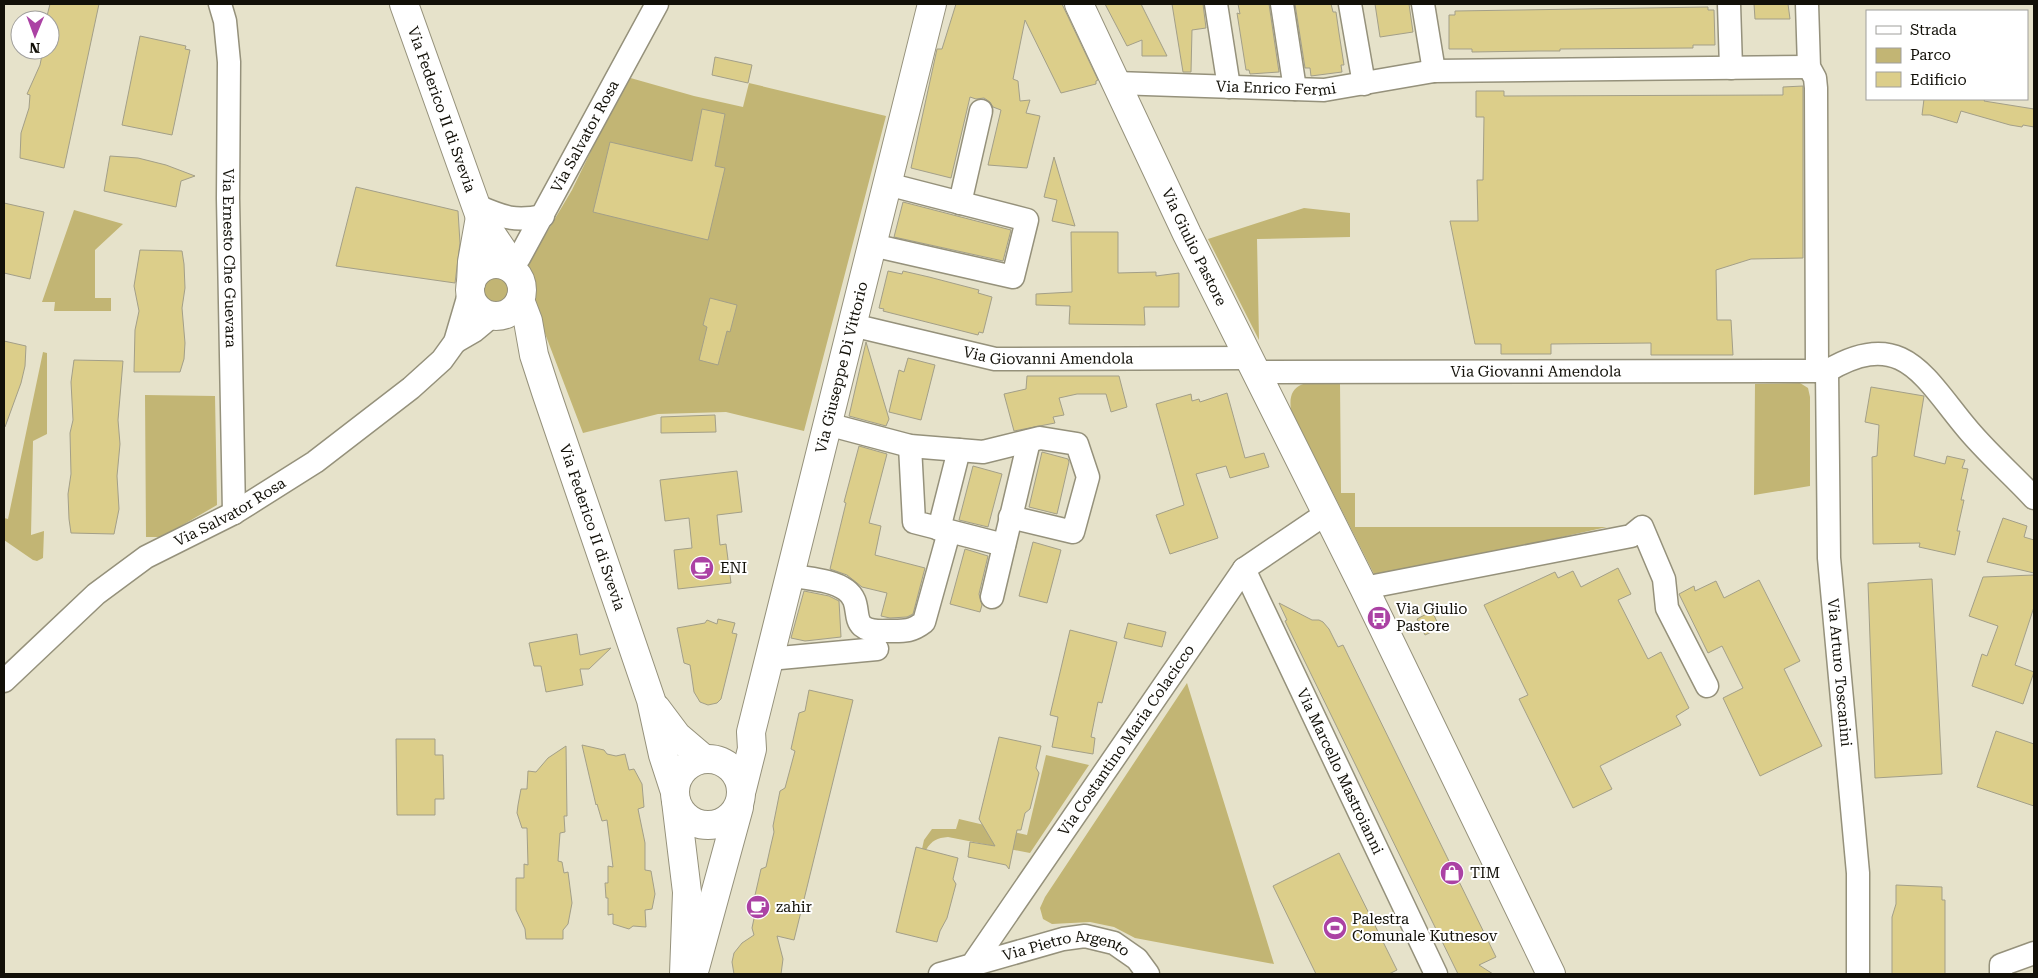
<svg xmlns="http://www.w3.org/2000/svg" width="2038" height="978" font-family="'Roboto Serif',serif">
	<rect width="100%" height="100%" fill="#e6e2ca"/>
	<path fill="#c2b574" d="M627,77L694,96L743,107L749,83L886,116L804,431L726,412L658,414L583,433L536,310L532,281L525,269L572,190Z
		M1304,208L1350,213V237L1257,239L1259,340L1208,239Z
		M74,210L123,224L95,250V298H111V311H54L55,302H42Z
		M484 290a13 13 0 1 1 26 0a13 13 0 1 1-26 0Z
		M43,352L47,353V434L33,441L31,535L44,531L43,558L37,561L33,560L4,540V518L8,519Z
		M1340,382L1341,493H1355V527H1607L1376,578L1291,410C1286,376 1317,383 1340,382Z
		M1800,383L1808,388L1810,397V486L1754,495L1755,384Z
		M145,395L215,396L217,505L162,537H146Z
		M1187,683L1274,964L1135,938L1114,927L1090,922L1052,924L1043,919L1040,908L1045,897Z
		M1046,755L1089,765L1030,853L948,837C937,838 932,840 926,850L922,849L924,840L932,829H956L959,819L1027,835Z"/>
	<path fill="#dcce8a" stroke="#a39f88" d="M50,4H99L64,168L20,158L21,133L29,108L30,95L27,94L40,65L43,50H50V20H46Z
		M956,4H1062L1098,80L1096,81V84L1061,93L1025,20L1013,79L1018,81L1020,101L1030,100L1026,113L1040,116L1027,168L988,165L1001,110L993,107L990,102L984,98L976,99L970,97L951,178L911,168L937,49H942Z
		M1105,4H1141L1167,56H1142V40L1127,46Z
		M1172,4H1203L1206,28L1192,30L1191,72H1183Z
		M1238,4H1269L1279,72L1250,74L1249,70H1246L1237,13L1240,14Z
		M1295,4H1331L1333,12H1336L1339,33L1344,65H1341L1342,72L1311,76L1310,68H1305Z
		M1375,4H1409L1413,32L1380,37Z
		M1754,4H1788L1790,19H1755Z
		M1708,7V10H1714L1715,45H1693V48L1560,49V51H1538L1472,52V49H1449V15H1455V11Z
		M140,36L186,46L185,49L190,50L172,135L122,125Z
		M715,57L752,65L748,83L712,75Z
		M1803,86V258L1751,259L1716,270L1717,320H1731L1733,355H1651V343L1551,344V354H1501V344H1475L1450,221H1478L1477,180H1483L1484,117H1476V91H1504V96L1783,95V87Z
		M1924,99H1985L1984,101L2034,109V127L2023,125L2022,127L2010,125L1961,111L1957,123L1930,115H1922Z
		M702,109L725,114L715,166L725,168L708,240L593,212L610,142L692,161Z
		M110,156L138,158L166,165L195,176L181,181L176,207L104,191Z
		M1054,157L1062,184L1075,226L1052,221L1057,200L1044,197Z
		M356,187L458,211L460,243L455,283L336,266Z
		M903,202L1011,230L1003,261L894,237Z
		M4,203L44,212L30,279L4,273Z
		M1071,232H1118V273L1156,272V276L1179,273V307H1144L1145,325L1069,324L1070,306L1036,305V294L1072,292Z
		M140,250L182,251L184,264L185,288L182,308L185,343L184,359L180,372H134L135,330L139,311L134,286Z
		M888,271L902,274L903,271L929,277L979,290L978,293L992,297L983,333L979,332L978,335L883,311L884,309L879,308Z
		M710,298L737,305L730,332L727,331L718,365L699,360L707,327L703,325Z
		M4,341L26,346L25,366L21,383L5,427L4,426Z
		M866,342L889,419L886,426L849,416Z
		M908,358L935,365L921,420L889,412L899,370L904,372Z
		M74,360L123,361L118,420L120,444L117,476L119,509L114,534L71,533L69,519L68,494L71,474L70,433L73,420L71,382Z
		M1027,376H1119L1127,407L1111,412L1106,394H1077L1059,398L1064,415L1053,417L1055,423L1014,431L1004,394L1026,389Z
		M1871,387L1924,396L1914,456L1945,464L1947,456L1965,460L1962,468L1968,469L1961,500H1964L1957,531H1960L1955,555L1919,547L1920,543L1873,544L1872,457L1877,456L1879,425L1865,422Z
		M1227,393L1245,458L1264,453L1269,467L1230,478L1226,466L1196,474L1218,538L1170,554L1156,515L1184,505L1156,404L1191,394L1192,401L1199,399L1200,402Z
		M715,415L716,432L661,433V417Z
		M859,446L887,454L869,523L881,526L875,555L925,568L913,614L907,617L890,618L881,616L887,593L862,587L847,575L830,569L846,503L844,502Z
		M1042,452L1068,459L1069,462L1057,514L1029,507Z
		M973,466L1002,474L988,527L959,520Z
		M737,471L742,512L717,515L720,545L726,544L731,583L678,589L674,550L692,548L689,518L665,521L660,480Z
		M2003,518L2027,526L2024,537L2034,540V573L1987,562Z
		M1033,542L1061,550L1047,603L1019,596Z
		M965,549L988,556L979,594L982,605L980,612L950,604Z
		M1618,568L1631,594L1618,600L1648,659L1661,652L1689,708L1676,716L1681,725L1600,766L1612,789L1573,808L1519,699L1528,695L1484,605L1555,572L1558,578L1573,571L1581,587Z
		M2034,575V607L2015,665L2034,672L2023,704L1972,686L1982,654L1987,656L1998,626L1969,616L1983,577Z
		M1932,579L1942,774L1875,778L1868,583Z
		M1759,580L1800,661L1784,669L1822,746L1760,776L1723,698L1743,688L1722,646L1708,653L1679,594L1694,586L1695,591L1716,581L1724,598Z
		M804,591L829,596L839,601L841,637L805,641L791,638Z
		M1279,603L1312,620H1319L1323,622L1329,629L1338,647L1343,645L1496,957L1479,965L1493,974H1458L1285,621L1287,620Z
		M1432,611L1440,628L1425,635L1417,619Z
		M718,619L735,623L732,633L737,634L721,699L717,703L708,705L700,702L694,692L690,665L684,663L677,628L705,623L707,620L717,624Z
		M1128,623L1166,632L1162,647L1124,638Z
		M1070,630L1117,642L1102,703L1098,702L1091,737L1095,738L1093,754L1052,747L1058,717L1050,715Z
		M577,634L580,655L611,648L589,669H580L583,685L546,692L541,666H534L529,643Z
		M809,690L853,700L794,940L777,936L783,959L781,974H734L732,962L734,953L742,943L754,935L752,928L756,909L753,904L761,869L766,867L770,849L774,832L773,826L780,791L785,788L795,751L791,749L799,713L805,711Z
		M1996,731L2034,744V806L1977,787Z
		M999,737L1041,746L1036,768L1039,773L1030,809L1025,813L1021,830H1017L1009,869L1006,865L968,857L970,842L995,846L979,819Z
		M396,739H435V755H443L444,799H435V815H397Z
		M582,745L604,750L607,754L616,756L625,754L629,770L634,769L642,784L644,807L638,809L645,843V870L651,871L655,894L652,909L645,910L646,927L633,926L629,929L613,924V914L608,915V898H606L605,883H608V866L613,867L607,820L602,821L597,804L596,805Z
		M566,746L567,816H564L565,832L560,833L558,861L562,862L564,873L568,872L572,903L568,924L563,930V939H526L525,929L516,910V878H524V864L528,865L527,828H522L517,813L518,805L521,789H527L528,771L536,772L548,758Z
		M916,847L958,858L953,879L956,884L947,918L940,931L937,942L896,932Z
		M1339,853L1397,970L1389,974H1316L1273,886Z
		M1896,885L1942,887V900H1945V974H1892V917L1896,904Z"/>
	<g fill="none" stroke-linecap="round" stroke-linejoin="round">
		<g stroke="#95917b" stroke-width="25">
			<g id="minor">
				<path id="s1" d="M220,4L225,21L229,62L228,198L234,513"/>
				<path d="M1216,4L1229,87"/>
				<path d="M1282,4L1295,89"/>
				<path d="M1350,4L1364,84"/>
				<path d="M1423,4L1434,71"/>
				<path d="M1729,4L1731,68"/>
				<path d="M1807,4L1809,67L1815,78L1816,88L1817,371"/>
				<path id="s2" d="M1116,83L1324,90L1434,71L1809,67"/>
				<path d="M960,203L981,111"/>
				<path d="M477,206C503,217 514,222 543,216"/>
				<path d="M872,245L1013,277L1027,220L887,184"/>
				<path id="s3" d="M510,267L519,258L657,4"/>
				<path id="s4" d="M852,325L995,359L1249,358"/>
				<path d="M455,342L474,331L492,316"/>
				<path id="s5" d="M1827,371L1829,558L1858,873V974"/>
				<path id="s6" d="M1255,372L1827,371C1901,327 1923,375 1965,426C1986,452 2012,474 2034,498"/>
				<path d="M827,424L910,446L959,450L983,452L1040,438L1077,444L1088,477L1073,532L1010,517"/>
				<path d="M910,446L914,522L1004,545"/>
				<path d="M939,529L959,450"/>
				<path id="s7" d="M1244,569L1436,974"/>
				<path d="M790,575C807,579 831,579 846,590C868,606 841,633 888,631C904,631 911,632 924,622L949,532"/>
				<path d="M1364,588L1631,536L1642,527L1664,579L1667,608L1707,686"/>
				<path d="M992,597L1029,441"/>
				<path d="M769,659L877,649"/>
				<path id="s8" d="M4,681L96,594L146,557L234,513L315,462L411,388L442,360L455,342L470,291"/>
				<path id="s9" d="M972,965L1063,939L1085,936L1114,943L1137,959L1148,974"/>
				<path id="s10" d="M940,974L972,965L1244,569L1327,513"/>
				<path d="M2001,974V965L2034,953"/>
			</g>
		</g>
		<g stroke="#95917b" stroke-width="30">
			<g id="tertiary">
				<path id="s11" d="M1079,4L1187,234L1364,588L1551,974"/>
			</g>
		</g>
		<g stroke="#95917b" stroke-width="30">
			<g id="secondary">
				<path id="s12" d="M404,4L480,217L505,254L507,266"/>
				<circle cx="496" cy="290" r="26"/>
				<path d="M471,283L472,262L480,217"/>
				<path id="s13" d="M520,300L528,321L534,355L546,392L651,700L663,755L674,789"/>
				<path d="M656,708L677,736L704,759"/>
				<circle cx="708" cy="792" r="33"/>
				<path id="s14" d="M742,789L752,749L751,732L932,4"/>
				<path d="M676,801L687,892L684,974"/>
				<path d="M695,968L739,807"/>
			</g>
		</g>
		<use href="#minor" stroke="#fff" stroke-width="22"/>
		<use href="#tertiary" stroke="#fff" stroke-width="28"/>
		<use href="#secondary" stroke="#fff" stroke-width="28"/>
	</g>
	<defs>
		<g id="cafe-disc" transform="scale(1.25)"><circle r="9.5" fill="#ab42a4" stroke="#fff"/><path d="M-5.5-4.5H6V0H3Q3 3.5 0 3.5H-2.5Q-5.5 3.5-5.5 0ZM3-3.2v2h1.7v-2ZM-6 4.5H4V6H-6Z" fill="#fff"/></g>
		<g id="bus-disc" transform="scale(1.25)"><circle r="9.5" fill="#ab42a4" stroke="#fff"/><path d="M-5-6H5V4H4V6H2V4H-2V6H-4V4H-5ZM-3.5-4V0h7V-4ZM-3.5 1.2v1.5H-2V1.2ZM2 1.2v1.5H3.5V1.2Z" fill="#fff"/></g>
		<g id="shop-disc" transform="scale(1.25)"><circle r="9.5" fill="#ab42a4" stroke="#fff"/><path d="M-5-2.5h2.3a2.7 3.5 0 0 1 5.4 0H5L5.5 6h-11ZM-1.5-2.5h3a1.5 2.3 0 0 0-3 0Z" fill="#fff"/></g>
		<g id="stadium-disc" transform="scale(1.25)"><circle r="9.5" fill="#ab42a4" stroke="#fff"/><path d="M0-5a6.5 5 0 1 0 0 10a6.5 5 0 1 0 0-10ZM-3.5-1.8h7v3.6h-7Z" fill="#fff"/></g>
	</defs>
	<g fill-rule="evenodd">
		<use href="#cafe-disc" x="702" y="568"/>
		<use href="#bus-disc" x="1379" y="618"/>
		<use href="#shop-disc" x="1452" y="873"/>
		<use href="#cafe-disc" x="758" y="907"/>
		<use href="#stadium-disc" x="1335" y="928"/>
	</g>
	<g text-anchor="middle" stroke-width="4" stroke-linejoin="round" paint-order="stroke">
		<g font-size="15" fill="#121008" stroke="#fff">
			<text dy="5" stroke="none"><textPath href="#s2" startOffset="160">Via Enrico Fermi</textPath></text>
			<text dy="5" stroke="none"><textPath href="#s12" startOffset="112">Via Federico II di Svevia</textPath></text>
			<text dy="5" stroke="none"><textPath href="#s3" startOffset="151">Via Salvator Rosa</textPath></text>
			<text dy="5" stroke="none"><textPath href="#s11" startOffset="269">Via Giulio Pastore</textPath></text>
			<text dy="5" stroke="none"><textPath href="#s1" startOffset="255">Via Ernesto Che Guevara</textPath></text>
			<text dy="5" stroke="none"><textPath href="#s4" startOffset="200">Via Giovanni Amendola</textPath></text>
			<text dy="5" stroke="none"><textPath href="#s14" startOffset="434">Via Giuseppe Di Vittorio</textPath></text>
			<text dy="5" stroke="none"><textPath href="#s6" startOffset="281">Via Giovanni Amendola</textPath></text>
			<text dy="5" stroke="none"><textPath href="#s8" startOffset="284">Via Salvator Rosa</textPath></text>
			<text dy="5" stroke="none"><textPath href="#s13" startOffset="239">Via Federico II di Svevia</textPath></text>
			<text dy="5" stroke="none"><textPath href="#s5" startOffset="302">Via Arturo Toscanini</textPath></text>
			<text dy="5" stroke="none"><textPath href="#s10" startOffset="306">Via Costantino Maria Colacicco</textPath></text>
			<text dy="5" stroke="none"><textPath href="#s7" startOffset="224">Via Marcello Mastroianni</textPath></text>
			<text dy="5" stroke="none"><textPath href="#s9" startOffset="98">Via Pietro Argento</textPath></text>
		</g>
		<g font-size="15" fill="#121008" stroke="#fff" text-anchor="start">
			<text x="720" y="573">ENI</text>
			<text x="1396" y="614">Via Giulio<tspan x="1396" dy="17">Pastore</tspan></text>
			<text x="1470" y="878">TIM</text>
			<text x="776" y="912">zahir</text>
			<text x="1352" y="924">Palestra<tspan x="1352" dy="17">Comunale Kutnesov</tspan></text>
		</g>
	</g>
	<rect width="2038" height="978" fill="none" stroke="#121008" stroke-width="10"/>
	<rect x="1866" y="10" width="162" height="90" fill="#ffffff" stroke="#a09f9c"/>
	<rect x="1876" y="26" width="25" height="8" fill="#ffffff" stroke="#a09f9c"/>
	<text x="1910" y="35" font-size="15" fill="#121008">Strada</text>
	<rect x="1876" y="48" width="25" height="15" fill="#c2b574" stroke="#a09f9c"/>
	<text x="1910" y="60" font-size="15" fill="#121008">Parco</text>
	<rect x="1876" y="72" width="25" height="15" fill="#dcce8a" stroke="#a09f9c"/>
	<text x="1910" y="85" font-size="15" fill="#121008">Edificio</text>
	<g transform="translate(35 35) rotate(181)"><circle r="24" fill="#ffffff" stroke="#a09f9c"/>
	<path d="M0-4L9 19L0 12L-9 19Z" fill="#ab42a4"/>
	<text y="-8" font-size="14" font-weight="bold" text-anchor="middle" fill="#121008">N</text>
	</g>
</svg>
